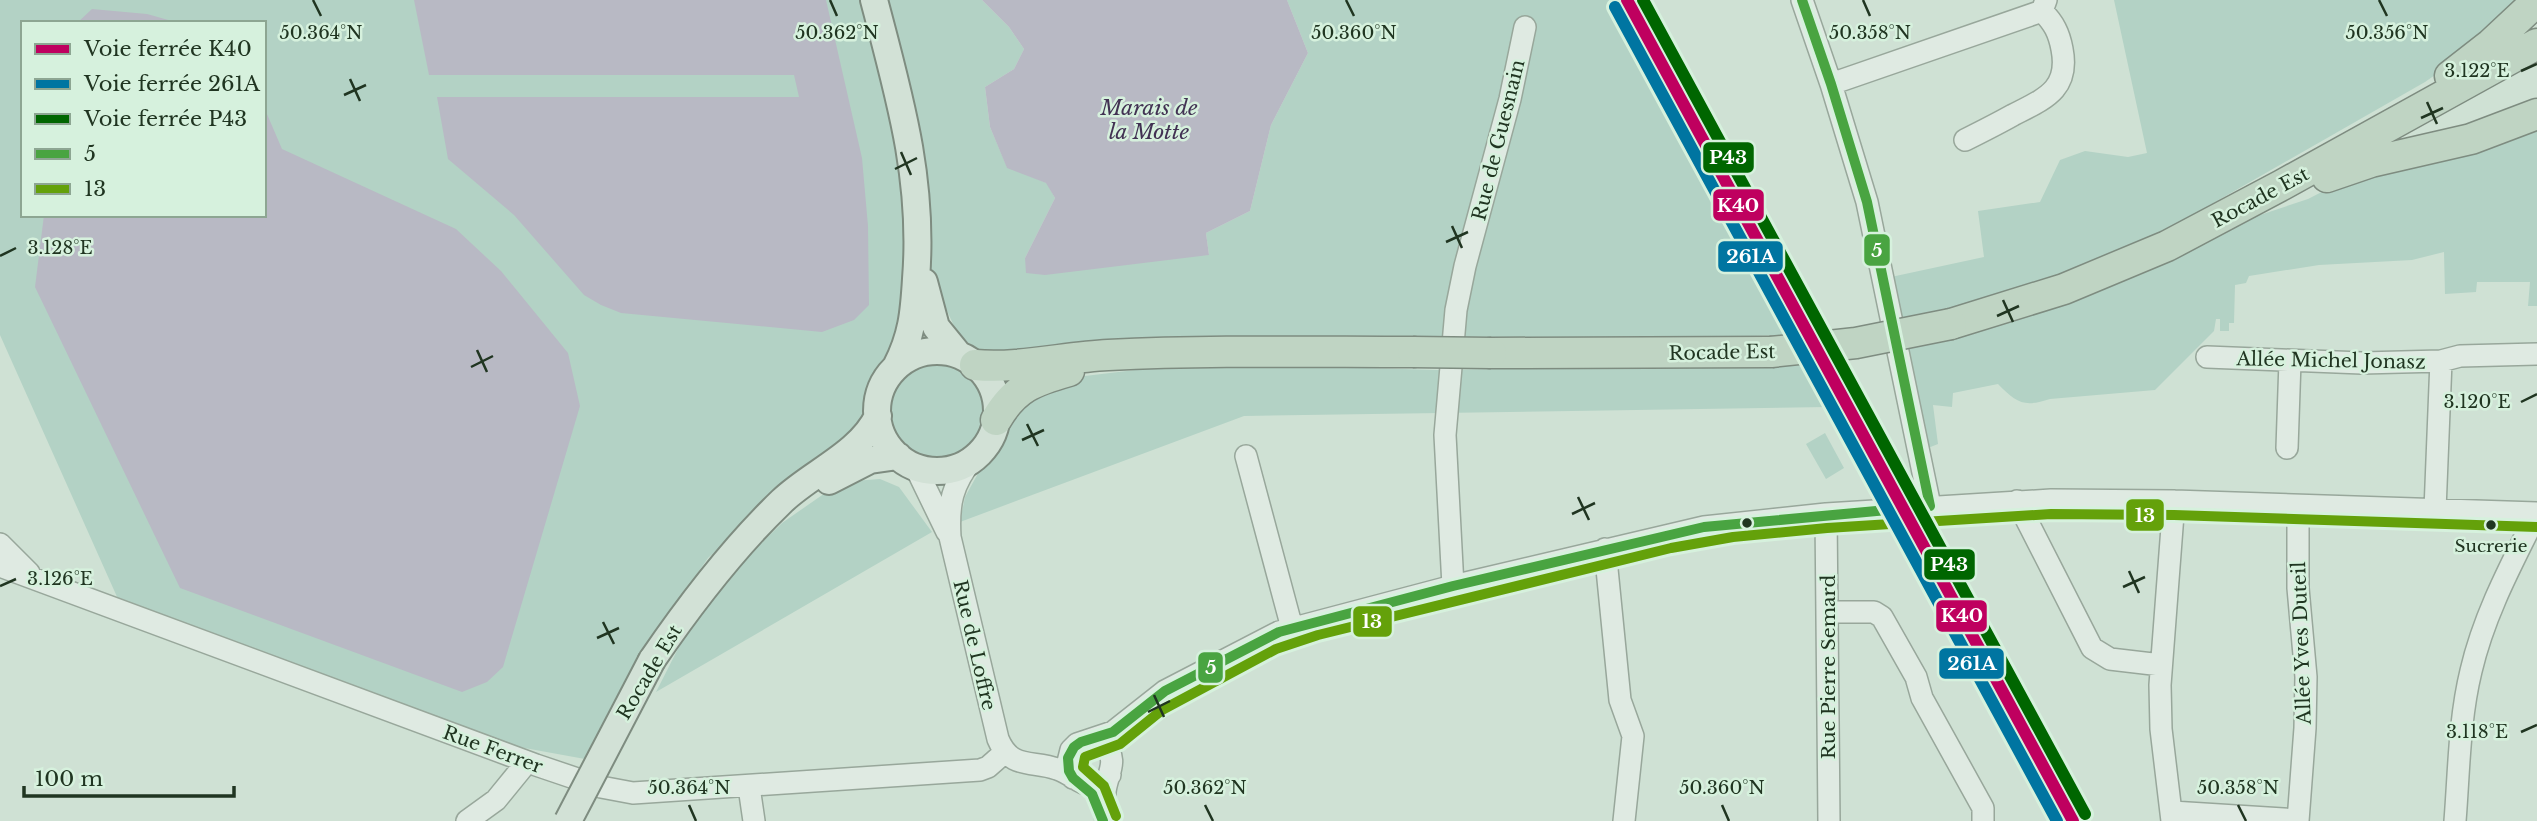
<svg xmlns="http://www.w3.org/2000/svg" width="2537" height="821" font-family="'Libre Baskerville',serif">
	<rect width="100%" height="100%" fill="#cfe1d4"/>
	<path fill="#b3d2c5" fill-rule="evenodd" d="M0,0H982L1009,27L1024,49L1014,69L985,87L990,127L1007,167L1047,183L1055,198L1025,258L1209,255L1206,233L1250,211L1271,125L1308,53L1287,0H1610L1788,335L990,356L959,337L938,291L891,350L863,421L833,449L779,493L708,558L634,664L585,759L503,744L118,599L0,335ZM23,23H264V215H23Z
		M2114,0H2527L2478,45L2425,82L2168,229L2072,273L1969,307L1900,321L1891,277L1984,257L1978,211L2040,202L2060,160L2085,151L2128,157L2147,153Z
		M2537,121V306H2528L2530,282H2477L2476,292L2445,294L2444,252L2412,260L2319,265L2249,276L2246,283L2235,285L2234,323H2229V331H2220V319H2216L2214,331L2155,390L2050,399C2023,408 2016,402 1998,384L1953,393L1952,407L1933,405L1938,444L1928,448L1906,346L2254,217L2308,199L2357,174Z
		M887 410a49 49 0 1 1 98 0a49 49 0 1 1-98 0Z
		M1229,364L1437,370L1804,364L1827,407L1244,416L960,522L965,497L986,459L1000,444L1014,417L1028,399L1085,376L1160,367Z
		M1825,433L1844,468L1826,479L1806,444Z
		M880,479L899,487L932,532L656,692L688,629L741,563L782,523L841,482Z"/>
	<path fill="#b8b9c4" d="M414,0H826L862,158L868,226L869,305L854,320L822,332L621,313L601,305L584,295L514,215L448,159L437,97H799L794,75H429Z
		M982,0H1287L1308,53L1271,125L1250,211L1206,233L1209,255L1045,275L1026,273L1025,258L1055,198L1046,183L1007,168L990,127L985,87L1014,69L1024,49L1009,27Z
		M92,9L147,14L179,23H77Z
		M264,107L282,149L456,229L501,271L568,353L580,406L503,667L487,682L462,692L180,588L35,287L44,215H264Z"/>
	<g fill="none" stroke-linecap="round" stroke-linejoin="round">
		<g stroke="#98a79b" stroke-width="24">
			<path id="minor" d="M1802,0L1831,84L1867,202L1930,506
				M1831,84L2042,11
				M1965,140C1981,132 1997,124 2013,115C2044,99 2070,90 2062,49C2059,33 2054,23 2042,11L2046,0
				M2207,357L2362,363L2441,361L2460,356L2537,354
				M2287,448L2290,361
				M1246,456L1292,628
				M973,458C952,485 948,503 950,537L998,739C1011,770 1032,760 1057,769C1077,775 1089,799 1110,775
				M915,466L947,532
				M2017,501L2092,648L2110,659L2161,665
				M2298,506V588L2306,677L2305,728L2298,821
				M2435,510L2441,361
				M1826,514L1829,821
				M0,544L29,573
				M1605,549L1620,700L1633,736L1624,821
				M0,566L536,765L601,787L633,793L980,770L988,767L1005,752
				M1453,586L1445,435L1456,310L1465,266L1510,99L1525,27
				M1828,612H1874L1882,617L1916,677L1922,698L1983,808V821
				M1090,740L1103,744C1120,760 1107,773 1105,792C1104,802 1105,811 1106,821
				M1073,778L1068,762L1071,750L1077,744L1113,732L1165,691L1279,632L1453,586L1704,527L1826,514L2051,500L2174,501L2537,513
				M749,787L754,821
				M2172,812L2298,820
				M467,821L496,800L527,762
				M2172,821L2161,729L2160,685L2174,501
				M2455,821C2459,772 2459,720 2471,671C2484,615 2511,565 2537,513"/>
		</g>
		<g stroke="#7e8c80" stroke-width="30">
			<path id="major" d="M874,0C899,95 924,179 916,279C914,313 912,336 896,367
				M924,282L936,327L958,354
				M877 411a60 60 0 1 1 120 0a60 60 0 1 1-120 0Z
				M829,481L870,460L898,456
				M652,660C691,603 732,549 782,501C811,473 860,454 878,416"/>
		</g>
		<g stroke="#7e8c80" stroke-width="33">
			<path id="highway" d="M2450,76L2491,44L2537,1
				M2327,177L2371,162L2471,139L2537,114
				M1951,324L2064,289L2167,246L2282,185L2537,44
				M1491,353L1771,352
				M975,365C1019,369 1064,357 1108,355C1210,350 1311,352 1413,352
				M996,420C1015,387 1034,381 1069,371"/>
		</g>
		<use href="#minor" stroke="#dfeae2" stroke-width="21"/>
		<use href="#major" stroke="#d2e1d6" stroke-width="26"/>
		<use href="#highway" stroke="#bfd4c3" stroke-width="30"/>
		<g stroke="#7e8c80" stroke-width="30" stroke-linecap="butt">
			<path id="major-bridge" d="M568,821L652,660"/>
		</g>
		<g stroke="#7e8c80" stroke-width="33" stroke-linecap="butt">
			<path id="highway-bridge" d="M1413,352L1491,353
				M1771,352L1856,343L1951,324"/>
		</g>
		<use href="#major-bridge" stroke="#d2e1d6" stroke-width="26"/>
		<use href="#highway-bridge" stroke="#bfd4c3" stroke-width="30"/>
		<g stroke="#d6f1dd" stroke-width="16">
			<path id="bus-1" d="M1802,0L1831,84L1867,202L1930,506
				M1103,821L1092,794L1073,778L1069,771L1068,758L1074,747L1081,742L1113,732L1165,691L1279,632L1453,586L1704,527L1930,506"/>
		</g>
		<g stroke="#d6f1dd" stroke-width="16">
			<path id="bus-2" d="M1116,816L1104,786L1083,767L1085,757L1120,744L1162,710L1276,649L1318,635L1671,548L1733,537L1827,528L2051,514L2174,515L2537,527"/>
		</g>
		<use href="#bus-1" stroke="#49a441" stroke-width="10"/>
		<use href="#bus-2" stroke="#64a10a" stroke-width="10"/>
		<g stroke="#d6f1dd" stroke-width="18">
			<path id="rail-1" d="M1627,0L2073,821"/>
		</g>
		<g stroke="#d6f1dd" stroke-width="18">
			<path id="rail-2" d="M1615,7L2057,821"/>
		</g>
		<g stroke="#d6f1dd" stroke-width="18">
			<path id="rail-3" d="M1643,0L2085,814"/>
		</g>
		<use href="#rail-1" stroke="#bf005f" stroke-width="12"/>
		<use href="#rail-2" stroke="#0075a1" stroke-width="12"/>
		<use href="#rail-3" stroke="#060" stroke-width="12"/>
	</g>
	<path fill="none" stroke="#203521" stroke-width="2.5" d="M313,0L321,16M830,0L837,16M1346,0L1354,16M1863,0L1870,16M2379,0L2387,16M2521,71L2537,64M350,79L360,101M344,95L366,85M2427,102L2437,124M2421,118L2443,108M901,152L911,175M895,169L917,158M1452,226L1462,248M1446,242L1468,232M0,256L16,248M2003,300L2013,322M1997,316L2019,306M477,350L487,372M471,367L493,356M2521,402L2537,394M1027,424L1038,446M1022,440L1044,430M1578,497L1589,520M1572,514L1595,503M2129,571L2139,593M0,586L16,579M2123,587L2145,577M603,622L614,644M597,638L619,628M1154,695L1164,717M1148,712L1170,701M2521,732L2537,725M689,805L696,821M1205,805L1213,821M1722,805L1729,821M2238,805L2246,821"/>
	<g fill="#203521" stroke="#d6f1dd" stroke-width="2.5">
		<circle cx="1747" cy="523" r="6"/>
		<circle cx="2491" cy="525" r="6"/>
	</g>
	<g text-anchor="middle" stroke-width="5" stroke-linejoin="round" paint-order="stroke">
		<g font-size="17" fill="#203521" stroke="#d6f1dd">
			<text x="2491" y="552">Sucrerie</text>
		</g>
		<g font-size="19" fill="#203521" stroke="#d6f1dd">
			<text transform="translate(1498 140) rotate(-76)" y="7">Rue de Guesnain</text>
			<text transform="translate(2260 197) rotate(-28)" y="7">Rocade Est</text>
			<text transform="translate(1722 352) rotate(-1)" y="7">Rocade Est</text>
			<text transform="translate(2331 360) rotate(1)" y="7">Allée Michel Jonasz</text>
			<text transform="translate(2301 643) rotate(-92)" y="7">Allée Yves Duteil</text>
			<text transform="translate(975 645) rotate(77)" y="7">Rue de Loffre</text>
			<text transform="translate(1828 667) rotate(-90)" y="7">Rue Pierre Semard</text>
			<text transform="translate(649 672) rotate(-59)" y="7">Rocade Est</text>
			<text transform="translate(493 749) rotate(20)" y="7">Rue Ferrer</text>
		</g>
		<g font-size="21" font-style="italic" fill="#423253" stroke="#d6f1dd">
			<text x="1149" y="115">Marais de<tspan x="1149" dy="24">la Motte</tspan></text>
		</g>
	</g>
	<g font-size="18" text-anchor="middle" fill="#203521" stroke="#d6f1dd" stroke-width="5" stroke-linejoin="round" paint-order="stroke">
		<text x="321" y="39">50.364°N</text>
		<text x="837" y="39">50.362°N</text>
		<text x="1354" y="39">50.360°N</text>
		<text x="1870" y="39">50.358°N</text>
		<text x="2387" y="39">50.356°N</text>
		<text x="2477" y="77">3.122°E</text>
		<text x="60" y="254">3.128°E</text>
		<text x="2477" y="408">3.120°E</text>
		<text x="60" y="585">3.126°E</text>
		<text x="2477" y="738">3.118°E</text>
		<text x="689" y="794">50.364°N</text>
		<text x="1205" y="794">50.362°N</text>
		<text x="1722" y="794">50.360°N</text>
		<text x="2238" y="794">50.358°N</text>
	</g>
	<g stroke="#d6f1dd" stroke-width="2.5">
		<rect x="1702" y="141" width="53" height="33" rx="7" fill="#060"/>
		<rect x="1712" y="188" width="53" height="34" rx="7" fill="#bf005f"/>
		<rect x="1863" y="233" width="28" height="34" rx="7" fill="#49a441"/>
		<rect x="1717" y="240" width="67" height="33" rx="7" fill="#0075a1"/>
		<rect x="2125" y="498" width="40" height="34" rx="7" fill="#64a10a"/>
		<rect x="1923" y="548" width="53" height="33" rx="7" fill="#060"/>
		<rect x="1935" y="599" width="53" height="34" rx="7" fill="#bf005f"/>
		<rect x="1352" y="605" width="41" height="33" rx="7" fill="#64a10a"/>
		<rect x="1938" y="647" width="67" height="33" rx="7" fill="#0075a1"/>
		<rect x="1197" y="651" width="27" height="33" rx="7" fill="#49a441"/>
	</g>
	<g font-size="19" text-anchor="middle" font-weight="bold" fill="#fff">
		<text x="1728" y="164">P43</text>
		<text x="1738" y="212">K40</text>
		<text x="1877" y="257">5</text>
		<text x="1751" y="263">261A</text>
		<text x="2145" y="522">13</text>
		<text x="1949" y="571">P43</text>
		<text x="1962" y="622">K40</text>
		<text x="1372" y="628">13</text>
		<text x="1972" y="670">261A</text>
		<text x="1211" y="674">5</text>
	</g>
	<rect x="21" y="21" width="245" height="196" fill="#d6f1dd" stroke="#8da692" stroke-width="2"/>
	<rect x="35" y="44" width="35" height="10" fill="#bf005f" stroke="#8da692" stroke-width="2"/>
	<text x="84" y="56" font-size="21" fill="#203521">Voie ferrée K40</text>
	<rect x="35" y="79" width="35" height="10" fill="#0075a1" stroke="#8da692" stroke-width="2"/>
	<text x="84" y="91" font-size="21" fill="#203521">Voie ferrée 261A</text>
	<rect x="35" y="114" width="35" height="10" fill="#006600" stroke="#8da692" stroke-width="2"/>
	<text x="84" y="126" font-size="21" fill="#203521">Voie ferrée P43</text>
	<rect x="35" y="149" width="35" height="10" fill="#49a441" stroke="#8da692" stroke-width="2"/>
	<text x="84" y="161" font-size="21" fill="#203521">5</text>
	<rect x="35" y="184" width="35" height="10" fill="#64a10a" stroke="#8da692" stroke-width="2"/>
	<text x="84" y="196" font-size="21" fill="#203521">13</text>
	<path d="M24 786v10h210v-10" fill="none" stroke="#203521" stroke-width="3.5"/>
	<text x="35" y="786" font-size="21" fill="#203521" stroke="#d6f1dd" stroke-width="5" paint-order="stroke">100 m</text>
</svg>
